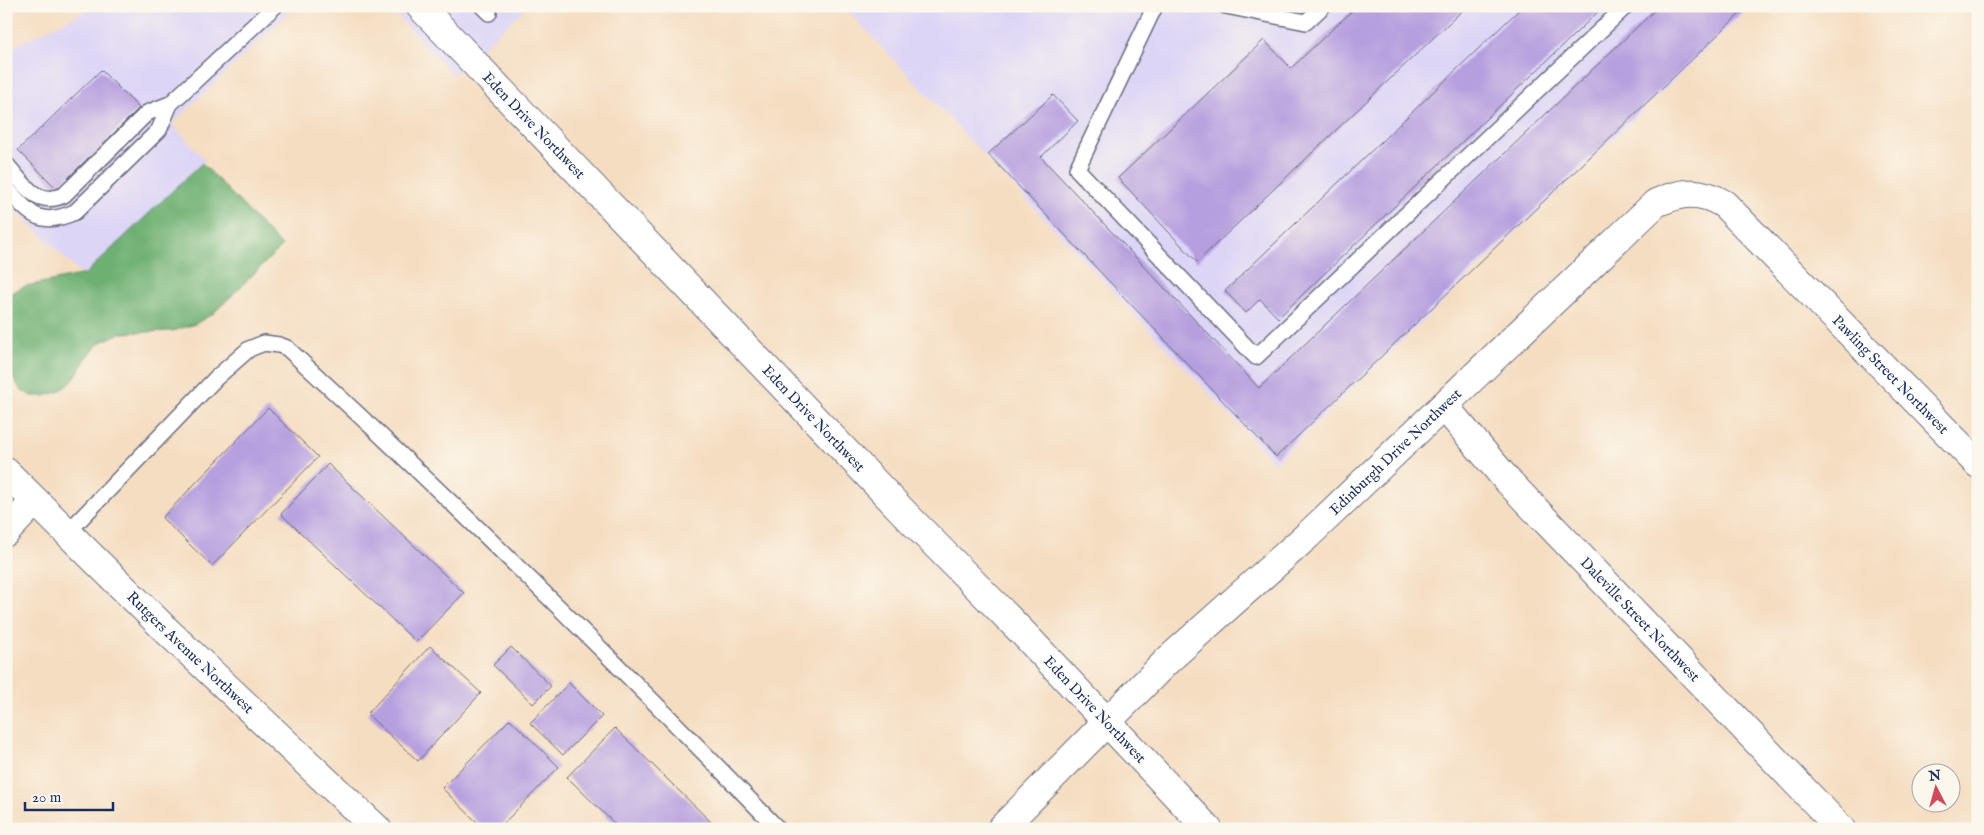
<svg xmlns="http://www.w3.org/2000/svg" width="1984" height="835" font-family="'IM FELL English',serif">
	<rect width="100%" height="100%" fill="#fbf7ec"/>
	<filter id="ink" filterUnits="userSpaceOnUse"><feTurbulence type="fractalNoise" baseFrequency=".02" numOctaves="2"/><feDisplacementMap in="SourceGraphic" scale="10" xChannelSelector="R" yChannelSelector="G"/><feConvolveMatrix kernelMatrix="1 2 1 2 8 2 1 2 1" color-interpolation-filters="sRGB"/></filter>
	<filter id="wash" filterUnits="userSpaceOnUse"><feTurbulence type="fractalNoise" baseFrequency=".0096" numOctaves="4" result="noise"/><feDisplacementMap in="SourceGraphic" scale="20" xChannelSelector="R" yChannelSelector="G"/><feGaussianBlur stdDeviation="1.12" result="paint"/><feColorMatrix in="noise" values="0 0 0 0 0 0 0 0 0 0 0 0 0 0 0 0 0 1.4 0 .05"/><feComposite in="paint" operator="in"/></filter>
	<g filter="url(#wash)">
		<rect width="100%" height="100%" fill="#f5ddc1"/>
		<path fill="#ddd5f6" d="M96,6H296L172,124L205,160L85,274L79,272L6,200V50Z
			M388,6H528L453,75Z
			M843,6H1752L1275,463Z"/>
		<path fill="#6eb072" stroke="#447068" d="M202,163L282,246L214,313L195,324L173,331L120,333L99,343L85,360L72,382L58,392L44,396H31L20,389L6,365V295L26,286L85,274Z"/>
		<g id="blocks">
			<path fill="#b69fdf" d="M1357,6H1467L1197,262L1118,178L1264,40L1291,68Z
				M1523,6H1596L1600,10L1278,318L1260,299L1246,313L1225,291Z
				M1659,6H1748L1276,457L988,154L1053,95L1078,121L1041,157L1259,388Z
				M101,70L139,108L110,137L130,157L109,177L90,156L57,189L18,150Z
				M268,408L318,457L212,566L162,518Z
				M328,464L464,593L416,642L281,514Z
				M430,646L481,693L418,761L367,714Z
				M511,647L551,686L533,704L493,665Z
				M569,683L602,716L563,755L530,723Z
				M510,719L559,767L498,829H484L442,788Z
				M615,728L718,829H620L567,777Z"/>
		</g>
	</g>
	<g filter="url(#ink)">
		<use href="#blocks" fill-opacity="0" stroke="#676c81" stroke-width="1"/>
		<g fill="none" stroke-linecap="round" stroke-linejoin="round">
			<g stroke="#676c81" stroke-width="18">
				<path id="service" d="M482,6L489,13
					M1155,6L1077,169L1256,357L1626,6
					M1226,6L1306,22L1323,6
					M6,164C23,183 36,208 64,195L147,113L170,104
					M6,188C31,214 38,228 75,212L159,130L170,104L275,6
					M68,532L216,378L249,349L264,343L279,345L287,348C455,503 619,664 778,829"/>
			</g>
			<g stroke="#676c81" stroke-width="30">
				<g id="minor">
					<path id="s1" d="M420,6L910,519L1023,633L1208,829"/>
					<path id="s2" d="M1444,406L1506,479L1841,829"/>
					<path id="s3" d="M6,472L166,630L377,829"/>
					<path d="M6,532L35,501"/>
					<path id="s4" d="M1001,829L1168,660L1308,535L1656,203C1681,192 1699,189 1724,204L1978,464"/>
				</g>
			</g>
			<use href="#service" stroke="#fff" stroke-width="15"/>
			<use href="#minor" stroke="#fff" stroke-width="28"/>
		</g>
	</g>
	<g text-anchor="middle" stroke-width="4.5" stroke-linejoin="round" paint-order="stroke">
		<g font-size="15" fill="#1b2f5e" stroke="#fbf7ec">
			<text dy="5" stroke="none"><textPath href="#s1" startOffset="165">Eden Drive Northwest</textPath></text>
			<text dy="5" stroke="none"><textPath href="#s4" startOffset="1216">Pawling Street Northwest</textPath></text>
			<text dy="5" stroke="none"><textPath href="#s1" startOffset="570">Eden Drive Northwest</textPath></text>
			<text dy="5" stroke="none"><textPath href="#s4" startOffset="546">Edinburgh Drive Northwest</textPath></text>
			<text dy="5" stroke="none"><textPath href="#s2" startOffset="290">Daleville Street Northwest</textPath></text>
			<text dy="5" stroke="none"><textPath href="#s3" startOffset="258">Rutgers Avenue Northwest</textPath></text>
			<text dy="5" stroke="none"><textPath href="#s1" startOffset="975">Eden Drive Northwest</textPath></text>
		</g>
	</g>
	<rect width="1984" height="835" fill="none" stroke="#fbf7ec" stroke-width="25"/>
	<g transform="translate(1936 788) rotate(354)"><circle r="24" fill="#fbf7ec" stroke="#a1a7b3"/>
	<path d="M0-4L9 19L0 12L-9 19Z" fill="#d1495b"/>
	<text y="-8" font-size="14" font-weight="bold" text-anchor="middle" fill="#1b2f5e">N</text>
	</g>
	<path d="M25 802v8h88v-8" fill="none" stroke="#1b2f5e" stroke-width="2.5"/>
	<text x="32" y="802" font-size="15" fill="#1b2f5e" stroke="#fbf7ec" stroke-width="4" paint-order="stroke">20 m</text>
</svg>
